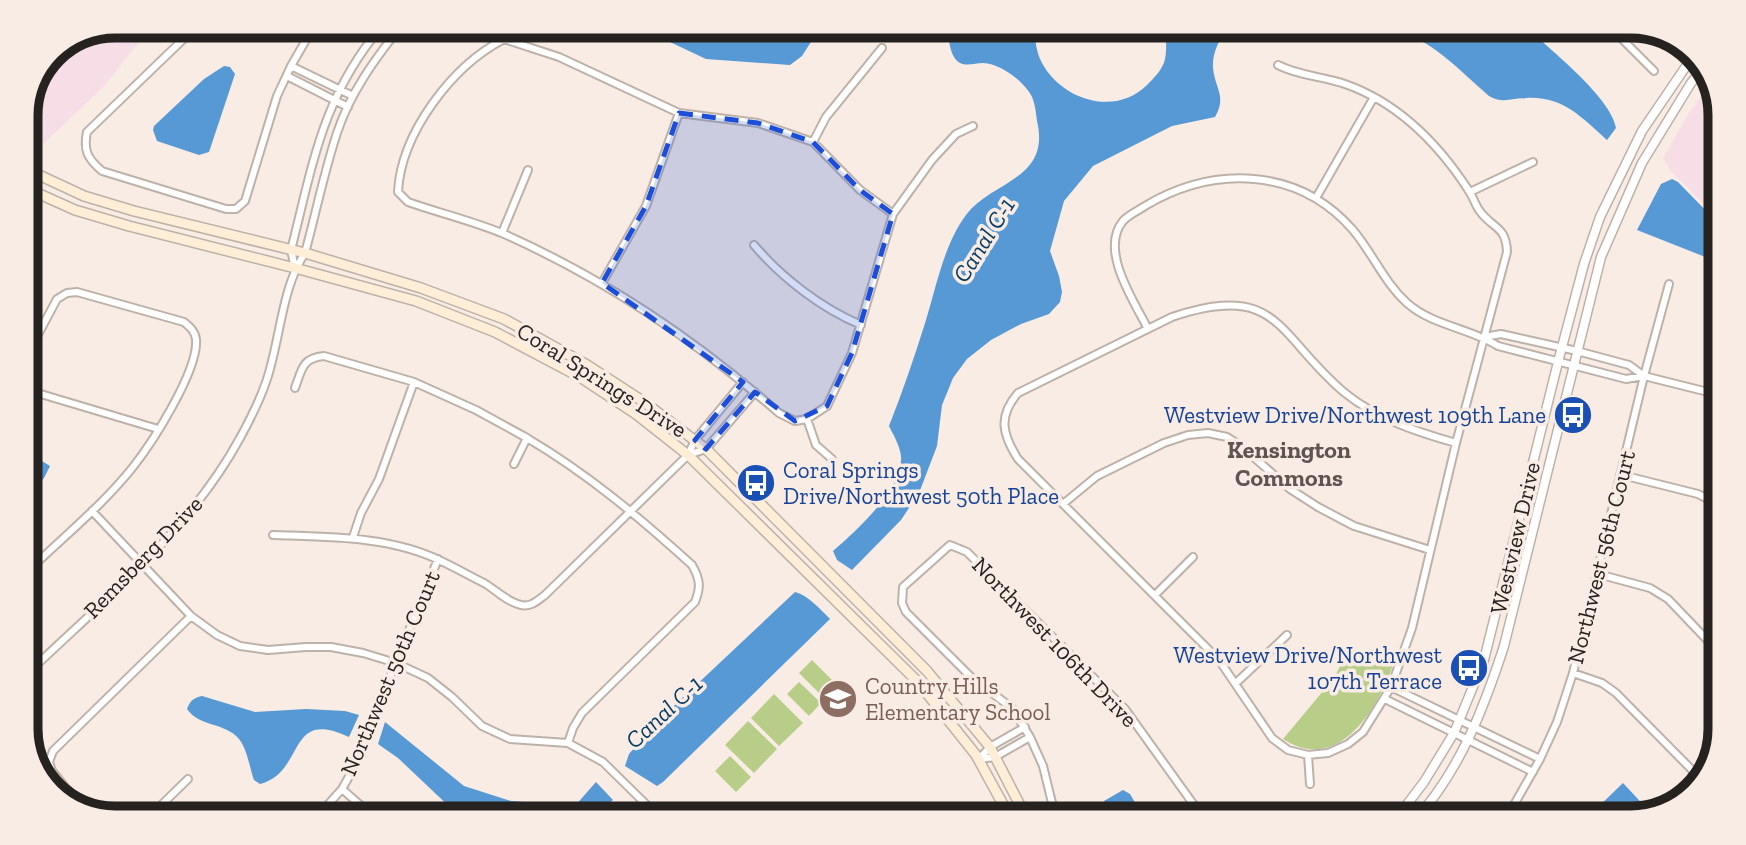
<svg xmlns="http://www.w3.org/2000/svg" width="1746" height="845" font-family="'Zilla Slab',serif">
	<rect width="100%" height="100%" fill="#f8ece4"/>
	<path fill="#f6dde6" d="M115,26H152L104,86L36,151L26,148V110L53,52Z
		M1711,84L1720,110L1718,218L1671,171L1663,158L1689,113Z"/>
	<path fill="#b7cd88" d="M1350,647L1393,665C1377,709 1339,775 1283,739L1334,678Z
		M812,660L834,682L821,695L799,673Z
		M799,682L821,703L809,716L787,694Z
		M774,694L803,723L779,746L751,718Z
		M748,721L777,749L754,773L725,745Z
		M730,756L751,777L736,792L715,771Z"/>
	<path fill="#5799d4" d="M636,26H821L802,56L790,65L706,59Z
		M946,26H1034C1035,39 1036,52 1042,63C1062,100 1115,117 1147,85C1154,78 1163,69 1165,59C1167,49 1166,37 1165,26H1228C1220,39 1212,52 1213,68C1215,89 1227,96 1215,117L1172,126L1093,166L1064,201L1050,251L1059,276L1062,292L1060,302L1049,314L1021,324L991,340L967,359L953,378L942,405L937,446L919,493L901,520L852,570L837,560L833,551C855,532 904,488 901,456C900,446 893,434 889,426C903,391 915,355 926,320C937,284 944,245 966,215C991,181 1051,180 1037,121C1036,113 1035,102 1031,95C1022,80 1001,64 983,63C973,63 961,69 954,57C949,49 949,36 946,26Z
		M1388,26H1525C1549,49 1611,97 1616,128L1607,140C1581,117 1563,96 1526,98C1512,98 1502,104 1489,96C1456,67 1431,39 1388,26Z
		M224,66L230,67L235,74L209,152L199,155L157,141L153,130L154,126L204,79Z
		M1672,179L1678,182L1718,223V262L1637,230L1661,184Z
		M26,456L37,458L50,466L44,478L26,496Z
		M795,592C809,596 819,608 830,619L663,782L657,786L625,766L629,754L659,720Z
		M202,696L255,712L306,709L345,711L359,715L349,737C286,707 306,772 260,784L254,780C249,766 248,751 239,739C225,722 199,727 187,709C190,701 193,698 202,696Z
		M385,722L464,786L511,801L540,803L561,810L574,807L596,782L613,800L592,819H459L455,812L398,758L378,744Z
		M1623,783L1651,813L1631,819H1597L1593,812Z
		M1123,790L1130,794L1145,819H1108L1104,801Z"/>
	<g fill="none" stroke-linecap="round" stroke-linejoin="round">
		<g stroke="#bdb2a9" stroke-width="10">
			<path id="minor" d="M197,26L87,132C83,151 88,159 102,171L226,209H236L245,201L277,96L291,66L314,26
				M1099,26L1100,34
				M1609,26L1654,71
				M1620,37L1628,26
				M1278,65C1299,76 1322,76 1345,84C1399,103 1438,143 1469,191C1473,197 1475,204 1479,210C1492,229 1506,225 1507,252L1456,443L1412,628L1391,687L1363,732L1348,744L1328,753L1308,755L1288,750L1272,738L1219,660L1018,459C1002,434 998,416 1018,393L1172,317C1280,281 1276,335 1345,393C1377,419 1417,432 1456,443
				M291,66L353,96
				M287,76L348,107
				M813,142L826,117L882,48
				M1470,192L1533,162
				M1316,198L1374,97
				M893,214L860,190L813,142L758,123L679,113L559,57L504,39C452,66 401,133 398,192L408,202C439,213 473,221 504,234C607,280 694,339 779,413L795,421L807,419L827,406L852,353L893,214L932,160L956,134L973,126
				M502,233L528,170
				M754,245C782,278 821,308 861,325
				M295,268L291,250C313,164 322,97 382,26
				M602,283L646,206L679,113
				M1148,329C1134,301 1099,250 1123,221C1128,215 1139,210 1145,206C1214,165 1298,167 1353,230C1373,254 1384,282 1407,303C1433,326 1470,328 1498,346L1626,379L1644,376
				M1484,337L1501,334L1577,351L1629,365L1644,376L1716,394
				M26,357L57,299L67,293L77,292L184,322C190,327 195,331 196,339C199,370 152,443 133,467C102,506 62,538 26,573
				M26,384L34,392L158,429
				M295,388C302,369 302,358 324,356L414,382L476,410L527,438L514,464
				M807,419L816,445L832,459
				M527,438C588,474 640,518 692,565C700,579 701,587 695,602L582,713L573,728L568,743
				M688,455L706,449L755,392
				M1622,475L1698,494L1714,502
				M1063,504L1097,476L1164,443L1188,435L1208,433L1227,437L1241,446L1290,489L1318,507L1354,526L1430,550
				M92,511L191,616L217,635L240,646L268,650L306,647H331L363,653L396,663L428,678L452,697L482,726L510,739L568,743L603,762L661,819
				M273,535C328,537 391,536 441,561C456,568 470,576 484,583C496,590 507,602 521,605C531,607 537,601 545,595L688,455L695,440L743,382
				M353,537L361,513L379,479L414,382
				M1598,574L1650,588L1668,599L1712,645
				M1155,595L1193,557
				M1573,673L1602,683L1616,693L1696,774
				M26,675C102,602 189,532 240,438C251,418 266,387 271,365C281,328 284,284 305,253C316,213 324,172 337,133C350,93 375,59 401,26
				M1236,683L1287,635
				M1391,687L1540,759
				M1385,699L1533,772
				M1308,755L1310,784
				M979,759L995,757L1030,737
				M979,759L990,747L1025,727
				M342,789L376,819
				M85,812L52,771L49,762L53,751L191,616
				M147,819L188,779
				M315,819L342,789L351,773L438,559
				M1056,819L1043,766L1030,737L1012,708L971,677L906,612L902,603L903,587L950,545L967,552L1125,709L1204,819
				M1506,819L1540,759L1557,722L1573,673L1644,376L1669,284"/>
		</g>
		<g stroke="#bdb2a9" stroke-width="11">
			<path id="tertiary" d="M1396,819L1424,782L1454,733L1484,660L1558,362L1584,264L1600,217L1642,131L1693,56
				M1416,819C1460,770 1484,708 1504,646L1601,257L1642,163L1691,83L1705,66"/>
		</g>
		<g stroke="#bdb2a9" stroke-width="12">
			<path id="secondary" d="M26,169L84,196L134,211L305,253L421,288L504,319L587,365L644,402L706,449L927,671L990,747L1027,819
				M26,188L75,210L129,226L295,268L416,301L495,332L580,377L636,414L688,455L917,681L976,755L1011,819"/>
		</g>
		<use href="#minor" stroke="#fff" stroke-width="6"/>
		<use href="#tertiary" stroke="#fff" stroke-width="8"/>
		<use href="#secondary" stroke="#feeed7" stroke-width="9"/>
	</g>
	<path fill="#1d4ed8" fill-opacity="0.2" stroke="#1d4ed8" stroke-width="5" stroke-dasharray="14 9" stroke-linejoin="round" d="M679,113L758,123L813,142L860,190L893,214L852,353L827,406L795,421L755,392L706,449L695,440L743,382L602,283L646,206Z"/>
	<defs>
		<g id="bus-disc" transform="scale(2.0125)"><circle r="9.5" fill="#1a4fb4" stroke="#f8ece4"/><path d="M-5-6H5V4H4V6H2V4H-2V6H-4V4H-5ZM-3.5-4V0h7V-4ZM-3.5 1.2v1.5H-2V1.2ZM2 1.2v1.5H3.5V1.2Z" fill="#fff"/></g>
		<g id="school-disc" transform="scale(2.0125)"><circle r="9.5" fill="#8d6e63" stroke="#f8ece4"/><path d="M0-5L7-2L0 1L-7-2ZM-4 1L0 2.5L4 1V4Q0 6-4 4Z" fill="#fff"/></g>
	</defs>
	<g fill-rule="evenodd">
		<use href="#bus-disc" x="1573" y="415"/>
		<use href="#bus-disc" x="756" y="483"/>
		<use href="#bus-disc" x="1469" y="668"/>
		<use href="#school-disc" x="838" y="699"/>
	</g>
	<g text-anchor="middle" stroke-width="7" stroke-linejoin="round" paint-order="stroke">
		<g font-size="23" fill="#26221f" stroke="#f8ece4">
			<text transform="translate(602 380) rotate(32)" y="8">Coral Springs Drive</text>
			<text transform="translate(1515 538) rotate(-77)" y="8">Westview Drive</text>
			<text transform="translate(143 557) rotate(-46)" y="8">Remsberg Drive</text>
			<text transform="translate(1601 557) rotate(-76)" y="8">Northwest 56th Court</text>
			<text transform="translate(1055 642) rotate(46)" y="8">Northwest 106th Drive</text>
			<text transform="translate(390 673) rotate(-67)" y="8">Northwest 50th Court</text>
		</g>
		<g font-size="23" fill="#164399" stroke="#f8ece4" text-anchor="end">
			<text x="1546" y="423">Westview Drive/Northwest 109th Lane</text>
			<text x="783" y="478" text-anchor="start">Coral Springs<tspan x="783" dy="26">Drive/Northwest 50th Place</tspan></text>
			<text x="1442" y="663">Westview Drive/Northwest<tspan x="1442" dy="26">107th Terrace</tspan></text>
		</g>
		<g font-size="23" fill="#785e54" stroke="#f8ece4" text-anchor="start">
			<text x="865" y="694">Country Hills<tspan x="865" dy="26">Elementary School</tspan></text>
		</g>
		<g font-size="24" font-style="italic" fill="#083c63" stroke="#f8ece4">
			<text transform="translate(984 240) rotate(-58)" y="8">Canal C-1</text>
			<text transform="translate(664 712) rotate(-43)" y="8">Canal C-1</text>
		</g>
		<g font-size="24" font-weight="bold" fill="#5f554e" stroke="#f8ece4">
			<text x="1289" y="458">Kensington<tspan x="1289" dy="28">Commons</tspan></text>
		</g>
	</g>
	<path d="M0 0H1746V845H0ZM115 38H1631A77 77 0 0 1 1708 115V729A77 77 0 0 1 1631 806H115A77 77 0 0 1 38 729V115A77 77 0 0 1 115 38Z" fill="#f8ece4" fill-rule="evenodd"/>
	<path fill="none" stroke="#26221f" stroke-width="9" d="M115 38H1631A77 77 0 0 1 1708 115V729A77 77 0 0 1 1631 806H115A77 77 0 0 1 38 729V115A77 77 0 0 1 115 38Z"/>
</svg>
